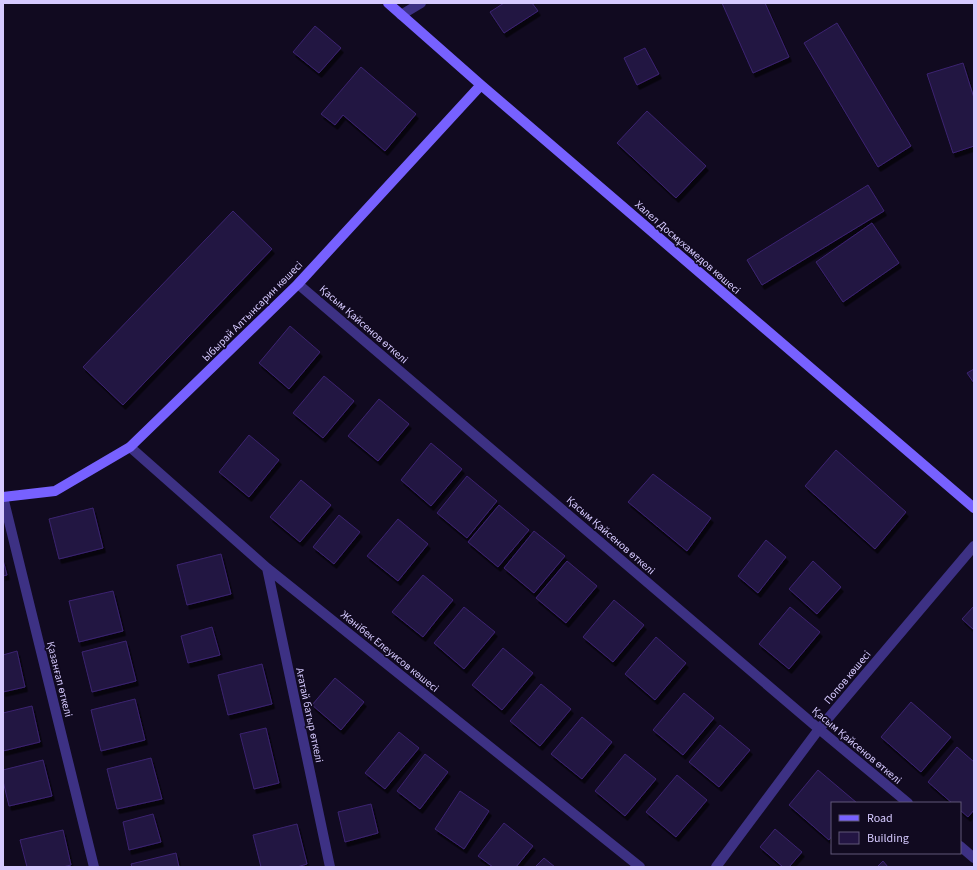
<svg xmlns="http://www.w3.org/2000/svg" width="977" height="870" font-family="'Source Sans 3',sans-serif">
	<defs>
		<filter id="shadow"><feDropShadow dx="2.5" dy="4.5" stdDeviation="0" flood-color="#0009"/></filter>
	</defs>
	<rect width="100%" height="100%" fill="#110a20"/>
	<path fill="#231543" stroke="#3c2471" filter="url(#shadow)" d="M504,3H532L538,11L504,33L490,12Z
		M722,3H765L789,57L753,73Z
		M837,23L911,146L878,167L804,43Z
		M315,26L341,48L319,73L293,52Z
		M645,48L659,74L637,85L624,58Z
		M963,63L974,98V146L953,153L927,74Z
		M361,67L416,114L385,151L343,115L335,125L321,114Z
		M647,111L706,166L676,198L617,143Z
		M868,185L884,211L762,285L747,260Z
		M233,211L272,249L123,405L83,367Z
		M872,223L899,263L843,302L816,262Z
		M290,326L320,352L289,389L259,363Z
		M974,369V383L967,373Z
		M324,376L354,401L323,438L293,413Z
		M379,399L409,424L378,461L348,436Z
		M249,435L279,460L249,497L219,472Z
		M431,443L462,469L431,506L401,480Z
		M836,450L906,512L875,549L805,486Z
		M653,474L711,518L687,551L628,502Z
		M467,476L497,501L467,538L437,513Z
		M301,480L331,505L300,542L270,517Z
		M499,505L529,530L498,567L468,542Z
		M93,508L103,548L59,559L49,519Z
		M339,515L360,532L334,564L313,547Z
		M398,519L428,544L398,581L367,556Z
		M534,531L565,556L534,593L504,568Z
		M766,540L786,557L758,593L738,576Z
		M221,554L231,594L187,605L177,565Z
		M3,560L7,575L3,576Z
		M567,561L597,586L566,623L536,598Z
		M813,561L841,587L817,614L789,589Z
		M423,575L453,600L438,618L423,637L392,612Z
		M113,591L123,631L79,642L69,601Z
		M614,600L644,625L613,662L583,637Z
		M974,606V630L962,619Z
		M464,607L495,632L464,669L434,643Z
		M790,607L820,632L789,669L759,644Z
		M212,627L220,655L188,663L181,636Z
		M656,637L686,663L655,700L625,674Z
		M126,641L136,681L92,692L82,652Z
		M503,648L533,673L502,710L472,685Z
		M17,651L25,687L3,692V655Z
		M262,664L272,704L228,715L218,675Z
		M335,678L364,702L341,730L312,705Z
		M541,684L571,709L540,746L510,721Z
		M684,693L714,718L683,755L653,730Z
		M135,699L145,740L101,751L91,710Z
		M911,702L951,737L921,772L881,737Z
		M32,706L40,742L3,751V713Z
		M582,717L612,742L582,779L551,754Z
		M720,725L750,750L719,787L689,762Z
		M266,728L279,783L254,789L240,734Z
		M399,732L419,748L385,789L365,773Z
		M957,747L974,762V810L968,817L960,810V803H952L928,782Z
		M425,754L448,772L420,809L397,791Z
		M625,754L656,779L625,816L595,791Z
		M151,758L162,799L117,809L107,769Z
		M43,760L52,796L9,806L3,781V770Z
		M818,770L857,803H832V836L829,840L789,805Z
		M677,775L707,800L676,837L646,812Z
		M460,791L489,811L464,849L435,829Z
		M371,804L378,833L345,842L338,812Z
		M153,814L161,842L129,850L123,822Z
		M504,823L533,846L516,867H493L478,856Z
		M297,824L307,864L297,867H261L253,835Z
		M775,829L802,852L789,867H783L760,847Z
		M63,830L71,865L63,867H27L20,840Z
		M176,853L179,867H132L131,864Z
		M544,858L555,867H535Z
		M883,861L888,867H877Z"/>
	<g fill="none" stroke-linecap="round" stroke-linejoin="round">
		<path stroke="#3d3184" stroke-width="10" d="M401,15L421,3
			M298,284L819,729L908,803
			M130,447L267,568L640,867
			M3,497L94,867
			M267,568L330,867
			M960,846L974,858
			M716,867L819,729L974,546"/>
		<path stroke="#7761ff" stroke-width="10" d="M388,3L481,85L974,508
			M3,497L55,491L130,447L298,284L481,85"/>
	</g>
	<g text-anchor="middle" stroke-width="3.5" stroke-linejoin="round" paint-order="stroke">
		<g font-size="11" fill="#d6caff" stroke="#110a20">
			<text transform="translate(688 247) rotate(41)" y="4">Халел Досмұхамедов көшесі</text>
			<text transform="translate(252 311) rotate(-45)" y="4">Ыбырай Алтынсарин көшесі</text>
			<text transform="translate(364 324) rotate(41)" y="4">Қасым Қайсенов өткелі</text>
			<text transform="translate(611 535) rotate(41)" y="4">Қасым Қайсенов өткелі</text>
			<text transform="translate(390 651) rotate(39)" y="4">Жәнібек Елеуисов көшесі</text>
			<text transform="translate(847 677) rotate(-50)" y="4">Попов көшесі</text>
			<text transform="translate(60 679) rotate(76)" y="4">Қазанғап өткелі</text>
			<text transform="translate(310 715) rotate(78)" y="4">Ағатай батыр өткелі</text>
			<text transform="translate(857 745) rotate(40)" y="4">Қасым Қайсенов өткелі</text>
		</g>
	</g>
	<rect width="977" height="870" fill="none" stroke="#d6caff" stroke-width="8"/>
	<rect x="831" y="802" width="130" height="52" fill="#110a20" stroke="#605779"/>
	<rect x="839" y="815" width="20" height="6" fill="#7761ff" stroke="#605779"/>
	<text x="867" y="822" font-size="12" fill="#d6caff">Road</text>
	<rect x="839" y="832" width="20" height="12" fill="#231543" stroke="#605779"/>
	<text x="867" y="842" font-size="12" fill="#d6caff">Building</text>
</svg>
